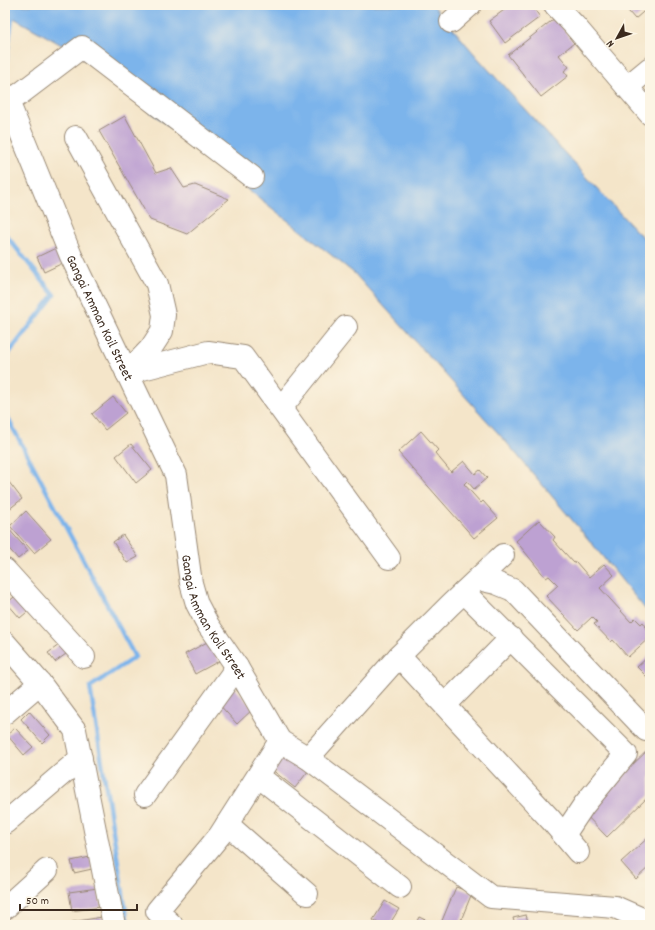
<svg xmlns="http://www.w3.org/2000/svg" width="655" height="930" font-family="Dekko,sans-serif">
	<rect width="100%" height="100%" fill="#fcf5e5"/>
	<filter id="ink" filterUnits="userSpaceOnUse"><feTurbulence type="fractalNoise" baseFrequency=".025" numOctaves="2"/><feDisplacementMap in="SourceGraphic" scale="8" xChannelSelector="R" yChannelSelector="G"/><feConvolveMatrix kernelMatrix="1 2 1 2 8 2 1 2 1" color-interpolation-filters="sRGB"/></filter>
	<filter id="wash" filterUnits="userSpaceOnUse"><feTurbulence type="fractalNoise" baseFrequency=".012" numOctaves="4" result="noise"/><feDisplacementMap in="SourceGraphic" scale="16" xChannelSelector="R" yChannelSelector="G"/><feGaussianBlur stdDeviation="0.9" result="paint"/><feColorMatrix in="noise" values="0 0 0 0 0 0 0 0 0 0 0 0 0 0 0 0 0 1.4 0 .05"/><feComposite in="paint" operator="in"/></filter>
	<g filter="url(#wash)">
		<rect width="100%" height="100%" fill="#f4e5c9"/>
		<path fill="#7bb4eb" stroke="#5b6f84" d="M5,5H433L477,57L637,232L650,243V615L594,546L507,443L354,273L76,53L5,13Z"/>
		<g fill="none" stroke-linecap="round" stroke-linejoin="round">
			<path stroke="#7bb4eb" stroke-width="4.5" d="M5,63L6,61L14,5
				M5,234L54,295L5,358
				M5,413L135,657L90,687L128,925"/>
		</g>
		<g id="blocks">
			<path fill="#bda1d2" d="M511,5H531L540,17L505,43L489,21Z
				M623,5H650V6L635,19Z
				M555,18L574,43L559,55L569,67L564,71L568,76L541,97L508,55Z
				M125,116L156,173L171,168L184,188L195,185L229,199L187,234L150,220L99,131Z
				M60,246L67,261L44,272L37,257Z
				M113,397L126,413L105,430L92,414Z
				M421,431L438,450L435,453L451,472L464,461L475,474L480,470L487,478L474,489L467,481L464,484L481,503L483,501L498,518L474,538L398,452Z
				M131,444L152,470L136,483L116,456Z
				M5,477L22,499L8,510L5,507Z
				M26,511L51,539L34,553L10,526Z
				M539,520L555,537L553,540L574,563L576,562L589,577L604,564L614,575L600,588L631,622L635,618L641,624L643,622L646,626L645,627L650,632V637L628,657L613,640L611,642L594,624L597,622L592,617L578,630L546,596L558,585L549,576L546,578L516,541Z
				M8,528L28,551L18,559L5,544V531Z
				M123,535L138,557L127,563L113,542Z
				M20,592L33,607L20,618L7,603Z
				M209,641L219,661L195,674L185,654Z
				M63,642L70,651L55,662L48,653Z
				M650,655V680L637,667Z
				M234,687L253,709L237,724L217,702Z
				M29,711L50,735L42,743L21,719Z
				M15,728L33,747L24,755L7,735Z
				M650,748V795L607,837L583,812Z
				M285,751L309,770L295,788L271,769Z
				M650,836V866L636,879L621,862Z
				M90,857L92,869L74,873L71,861Z
				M456,887L472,893L459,925H446L441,923Z
				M98,888L101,907L72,911L69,892Z
				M385,901L399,909L389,925H381L373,920Z
				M526,915L529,925H515L513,918Z
				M102,917L103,925H73L72,922Z
				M419,917L436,925H415Z"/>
		</g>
	</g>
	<g filter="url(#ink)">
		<use href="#blocks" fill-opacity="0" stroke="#988874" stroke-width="1"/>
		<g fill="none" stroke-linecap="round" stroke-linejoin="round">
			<g stroke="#988874" stroke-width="24">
				<g id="minor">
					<path d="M555,5L574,25L650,114"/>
					<path d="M451,22L470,5"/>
					<path d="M627,87L650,68"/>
					<path id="s1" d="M5,94L71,256L176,475L191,583L197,604L208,625L237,667L280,741L308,758L491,897L615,907L640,918L649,925"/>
					<path d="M8,103L82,47L252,177"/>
					<path d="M76,137L157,284L164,315L162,331L151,348L127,373"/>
					<path d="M127,373L208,352L243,357L389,558"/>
					<path d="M281,408L346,327"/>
					<path d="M5,570L84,657"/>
					<path d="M478,579L496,583L513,590L646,730"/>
					<path d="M464,592L626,754L584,805L564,835"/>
					<path d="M5,643L40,683L75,730L114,925"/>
					<path d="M399,656L551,820L578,852"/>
					<path d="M445,705L511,638"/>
					<path d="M5,713L40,683"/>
					<path d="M308,758L399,656L450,605L503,555"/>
					<path d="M258,776L400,887"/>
					<path d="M145,795L237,667"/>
					<path d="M5,823L81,758"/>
					<path d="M227,824L307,894"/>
					<path d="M5,908L47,870"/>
					<path d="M172,925L157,911L220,835L280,741"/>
				</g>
			</g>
			<use href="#minor" stroke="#fff" stroke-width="22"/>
		</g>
	</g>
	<g text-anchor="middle" stroke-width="3" stroke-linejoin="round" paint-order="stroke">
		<g font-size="14" fill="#3b2a1e" stroke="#fcf5e5">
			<text dy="5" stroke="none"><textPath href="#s1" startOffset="243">Gangai Amman Koil Street</textPath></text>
			<text dy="5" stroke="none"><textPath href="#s1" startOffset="567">Gangai Amman Koil Street</textPath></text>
		</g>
	</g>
	<rect width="655" height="930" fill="none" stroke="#fcf5e5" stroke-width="20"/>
	<g transform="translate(617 38) rotate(230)" stroke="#fcf5e5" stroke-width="3" paint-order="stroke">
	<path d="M0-3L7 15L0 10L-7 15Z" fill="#3b2a1e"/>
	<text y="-6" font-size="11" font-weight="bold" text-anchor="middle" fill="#3b2a1e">N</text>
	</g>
	<path d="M20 904v6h117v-6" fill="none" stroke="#3b2a1e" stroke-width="2"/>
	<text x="26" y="904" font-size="12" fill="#3b2a1e" stroke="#fcf5e5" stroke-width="3" paint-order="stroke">50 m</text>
</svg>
